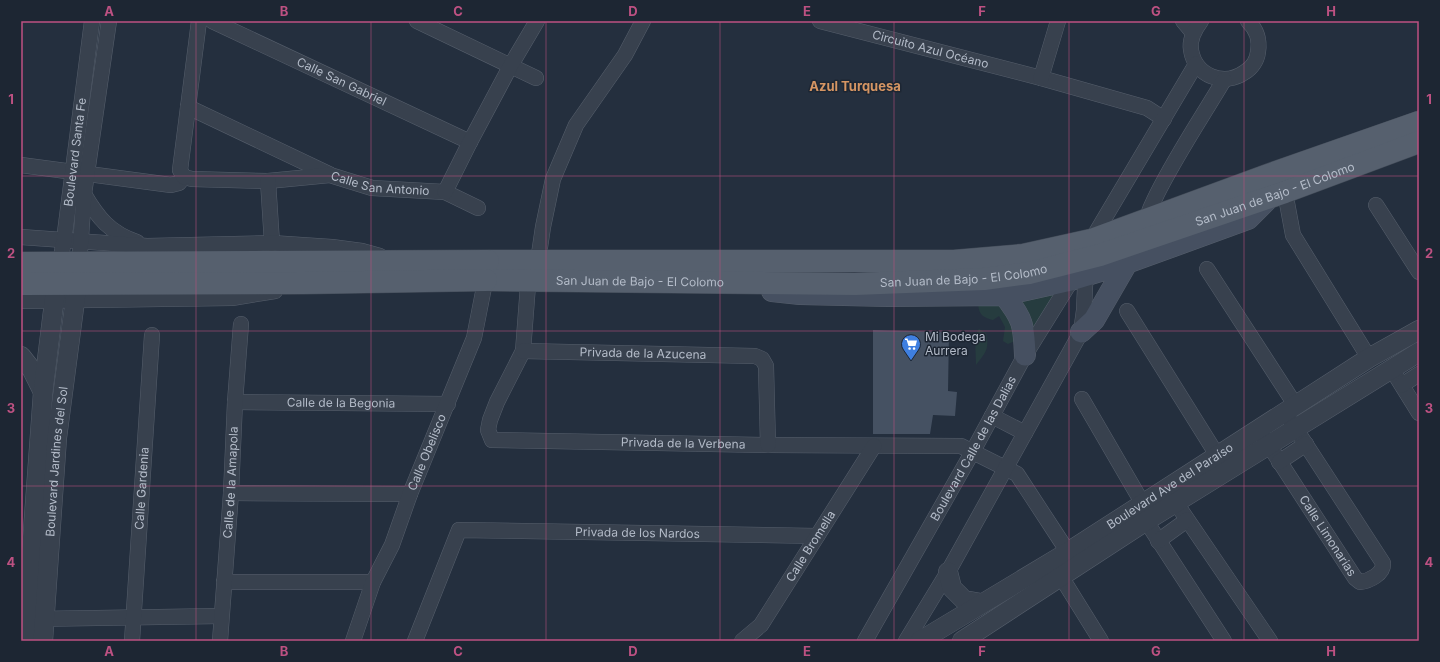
<svg xmlns="http://www.w3.org/2000/svg" width="1440" height="662" font-family="Inter,sans-serif">
	<rect width="100%" height="100%" fill="#242f3e"/>
	<path fill="#263c3f" d="M1055,294L1031,342L1014,301Z
		M1000,298L1009,309L1015,341L1008,344L1003,341L1005,327L999,316L993,320C980,317 978,312 978,299Z
		M979,329L986,333C990,349 985,353 976,365L975,334Z"/>
	<path fill="#455162" d="M873,330L949,332L948,391L957,392L955,416L933,415L930,434H873Z"/>
	<g fill="none" stroke-linecap="round" stroke-linejoin="round">
		<g stroke="#565f6c" stroke-width="16">
			<g id="minor">
				<path id="s1" d="M212,21L470,142"/>
				<path d="M417,21L536,78"/>
				<path id="s2" d="M820,21L1041,78L1147,108L1164,119"/>
				<path d="M1183,21L1193,33"/>
				<path d="M1201,21C1195,29 1189,39 1191,50C1195,76 1224,87 1245,72C1252,68 1257,60 1258,52C1260,39 1257,30 1248,21"/>
				<path d="M1041,78L1058,21"/>
				<path d="M188,107L329,174"/>
				<path d="M21,165L171,185L179,183L184,177"/>
				<path id="s3" d="M184,177L192,179L268,181L330,175L372,188L445,192L478,208"/>
				<path d="M184,177L180,170L199,21"/>
				<path d="M268,181L272,243"/>
				<path d="M445,192L470,142L511,65L537,21"/>
				<path d="M1285,192L1293,235L1369,358"/>
				<path d="M84,194C98,218 110,233 137,242"/>
				<path d="M1376,205L1419,272"/>
				<path d="M1146,225C1146,214 1153,203 1157,194C1177,154 1202,117 1224,80"/>
				<path d="M21,237L147,246L272,243L332,247L362,251L380,256"/>
				<path d="M1091,241L1196,64"/>
				<path d="M80,252L84,194L109,21"/>
				<path d="M538,261L543,227L553,179L576,125L625,55L643,21"/>
				<path id="s4" d="M60,263L64,240L92,21"/>
				<path d="M1207,269L1296,406"/>
				<path id="s5" d="M529,272L523,351L497,402L490,420L488,430L492,440L768,445L961,446L1017,474L1068,552"/>
				<path d="M21,301L232,298L275,291"/>
				<path d="M1127,311L1217,455"/>
				<path id="s6" d="M523,351L755,356L762,359L766,366L768,445"/>
				<path d="M1391,368L1419,413"/>
				<path d="M1402,385L1419,374"/>
				<path d="M1082,399L1143,504"/>
				<path id="s7" d="M235,402L448,404"/>
				<path d="M992,416L1025,433"/>
				<path id="s8" d="M1263,436L1355,578L1360,582C1369,581 1384,574 1383,563L1290,420"/>
				<path d="M1279,462L1306,444"/>
				<path d="M231,493L410,494"/>
				<path d="M1176,503L1270,641"/>
				<path d="M1146,521L1224,641"/>
				<path d="M1158,541L1187,520"/>
				<path d="M1055,567L1101,641"/>
				<path d="M224,582H373"/>
				<path d="M34,619L221,616"/>
				<path id="s9" d="M132,641L152,335"/>
				<path id="s10" d="M220,641L231,493L235,402L241,324"/>
				<path id="s11" d="M353,641L373,582L392,545L410,494L474,338L487,272"/>
				<path id="s12" d="M415,641L459,530L817,536"/>
				<path id="s13" d="M742,641L761,625L874,446"/>
				<path id="s14" d="M865,641L973,451L1025,355L1074,276"/>
				<path d="M906,641L948,572L1081,332L1084,310L1086,266"/>
			</g>
		</g>
		<g stroke="#565f6c" stroke-width="20">
			<g id="tertiary">
				<path d="M21,356L32,370L43,392"/>
				<path d="M948,572L952,588L964,600L981,603"/>
				<path d="M25,641L43,392L58,270"/>
				<path id="s15" d="M43,641L57,438L79,270"/>
				<path id="s16" d="M920,641L1068,552L1369,358L1419,330"/>
				<path d="M962,641L1146,521L1419,352"/>
			</g>
		</g>
		<g stroke="#565f6c" stroke-width="22">
			<path id="secondary" d="M772,291L800,294L888,296L1004,295L1071,280L1127,263L1248,219L1271,196
				M1004,295C1023,319 1024,325 1025,355
				M1081,332L1094,320L1127,263"/>
		</g>
		<g stroke="#414a57" stroke-width="23">
			<g id="primary">
				<path d="M491,261H954L1023,255L1091,240L1265,176L1419,122"/>
				<path d="M21,263L488,261"/>
				<path id="s17" d="M490,280L855,284L984,279L1029,273L1100,255L1285,192L1419,142"/>
				<path d="M21,284L304,283L486,280"/>
			</g>
		</g>
		<use href="#minor" stroke="#38414e" stroke-width="15"/>
		<use href="#tertiary" stroke="#38414e" stroke-width="19"/>
		<use href="#secondary" stroke="#465061" stroke-width="21"/>
		<use href="#primary" stroke="#56606e" stroke-width="22"/>
	</g>
	<path fill="none" stroke="#bd5182" stroke-width="1" stroke-opacity="0.55" d="M196,21V641M371,21V641M546,21V641M720,21V641M894,21V641M1069,21V641M1244,21V641M21,176H1419M21,331H1419M21,486H1419"/>
	<defs>
		<g id="supermarket-pin" transform="scale(1)"><path d="M0 17L-7.5 6A9.5 9.5 0 1 1 7.5 6Z" fill="#3f7fe0" stroke="#1d2633"/><path d="M-6-5.5h2.5l.6 2H6L4.5 2H-2.5L-4.4-4H-6ZM-1.5 3.2a1.3 1.3 0 1 0 .1 0ZM3 3.2a1.3 1.3 0 1 0 .1 0Z" fill="#fff"/></g>
	</defs>
	<g fill-rule="evenodd">
		<use href="#supermarket-pin" x="911" y="344"/>
	</g>
	<g text-anchor="middle" stroke-width="3" stroke-linejoin="round" paint-order="stroke">
		<g font-size="12" fill="#b4bcc9" stroke="#1d2633">
			<text dy="4" stroke="none"><textPath href="#s2" startOffset="114">Circuito Azul Océano</textPath></text>
			<text dy="4" stroke="none"><textPath href="#s1" startOffset="143">Calle San Gabriel</textPath></text>
			<text dy="4" stroke="none"><textPath href="#s4" startOffset="112">Boulevard Santa Fe</textPath></text>
			<text dy="4" stroke="none"><textPath href="#s3" startOffset="198">Calle San Antonio</textPath></text>
			<text dy="4" stroke="none"><textPath href="#s17" startOffset="798">San Juan de Bajo - El Colomo</textPath></text>
			<text dy="4" stroke="none"><textPath href="#s17" startOffset="474">San Juan de Bajo - El Colomo</textPath></text>
			<text dy="4" stroke="none"><textPath href="#s17" startOffset="150">San Juan de Bajo - El Colomo</textPath></text>
			<text dy="4" stroke="none"><textPath href="#s6" startOffset="120">Privada de la Azucena</textPath></text>
			<text dy="4" stroke="none"><textPath href="#s7" startOffset="106">Calle de la Begonia</textPath></text>
			<text dy="4" stroke="none"><textPath href="#s5" startOffset="368">Privada de la Verbena</textPath></text>
			<text dy="4" stroke="none"><textPath href="#s14" startOffset="221">Boulevard Calle de las Dalias</textPath></text>
			<text dy="4" stroke="none"><textPath href="#s11" startOffset="203">Calle Obelisco</textPath></text>
			<text dy="4" stroke="none"><textPath href="#s15" startOffset="180">Boulevard Jardines del Sol</textPath></text>
			<text dy="4" stroke="none"><textPath href="#s10" startOffset="159">Calle de la Amapola</textPath></text>
			<text dy="4" stroke="none"><textPath href="#s16" startOffset="294">Boulevard Ave del Paraíso</textPath></text>
			<text dy="4" stroke="none"><textPath href="#s9" startOffset="153">Calle Gardenia</textPath></text>
			<text dy="4" stroke="none"><textPath href="#s12" startOffset="298">Privada de los Nardos</textPath></text>
			<text dy="4" stroke="none"><textPath href="#s8" startOffset="119">Calle Limonarias</textPath></text>
			<text dy="4" stroke="none"><textPath href="#s13" startOffset="118">Calle Bromella</textPath></text>
		</g>
		<g font-size="12" fill="#b4bcc9" stroke="#1d2633" text-anchor="start">
			<text x="925" y="341">Mi Bodega<tspan x="925" dy="14">Aurrera</tspan></text>
		</g>
		<g font-size="13" font-weight="bold" fill="#d59563" stroke="#1d2633">
			<text x="855" y="91">Azul Turquesa</text>
		</g>
	</g>
	<rect width="1440" height="662" fill="none" stroke="#1d2633" stroke-width="44"/>
	<rect x="22" y="22" width="1396" height="618" fill="none" stroke="#bd5182" stroke-width="1.5"/>
	<g font-size="13" text-anchor="middle" font-weight="bold" fill="#bd5182">
		<text x="109" y="16">A</text>
		<text x="284" y="16">B</text>
		<text x="458" y="16">C</text>
		<text x="633" y="16">D</text>
		<text x="807" y="16">E</text>
		<text x="982" y="16">F</text>
		<text x="1156" y="16">G</text>
		<text x="1331" y="16">H</text>
		<text x="11" y="104">1</text>
		<text x="1429" y="104">1</text>
		<text x="11" y="258">2</text>
		<text x="1429" y="258">2</text>
		<text x="11" y="413">3</text>
		<text x="1429" y="413">3</text>
		<text x="11" y="567">4</text>
		<text x="1429" y="567">4</text>
		<text x="109" y="656">A</text>
		<text x="284" y="656">B</text>
		<text x="458" y="656">C</text>
		<text x="633" y="656">D</text>
		<text x="807" y="656">E</text>
		<text x="982" y="656">F</text>
		<text x="1156" y="656">G</text>
		<text x="1331" y="656">H</text>
	</g>
</svg>
